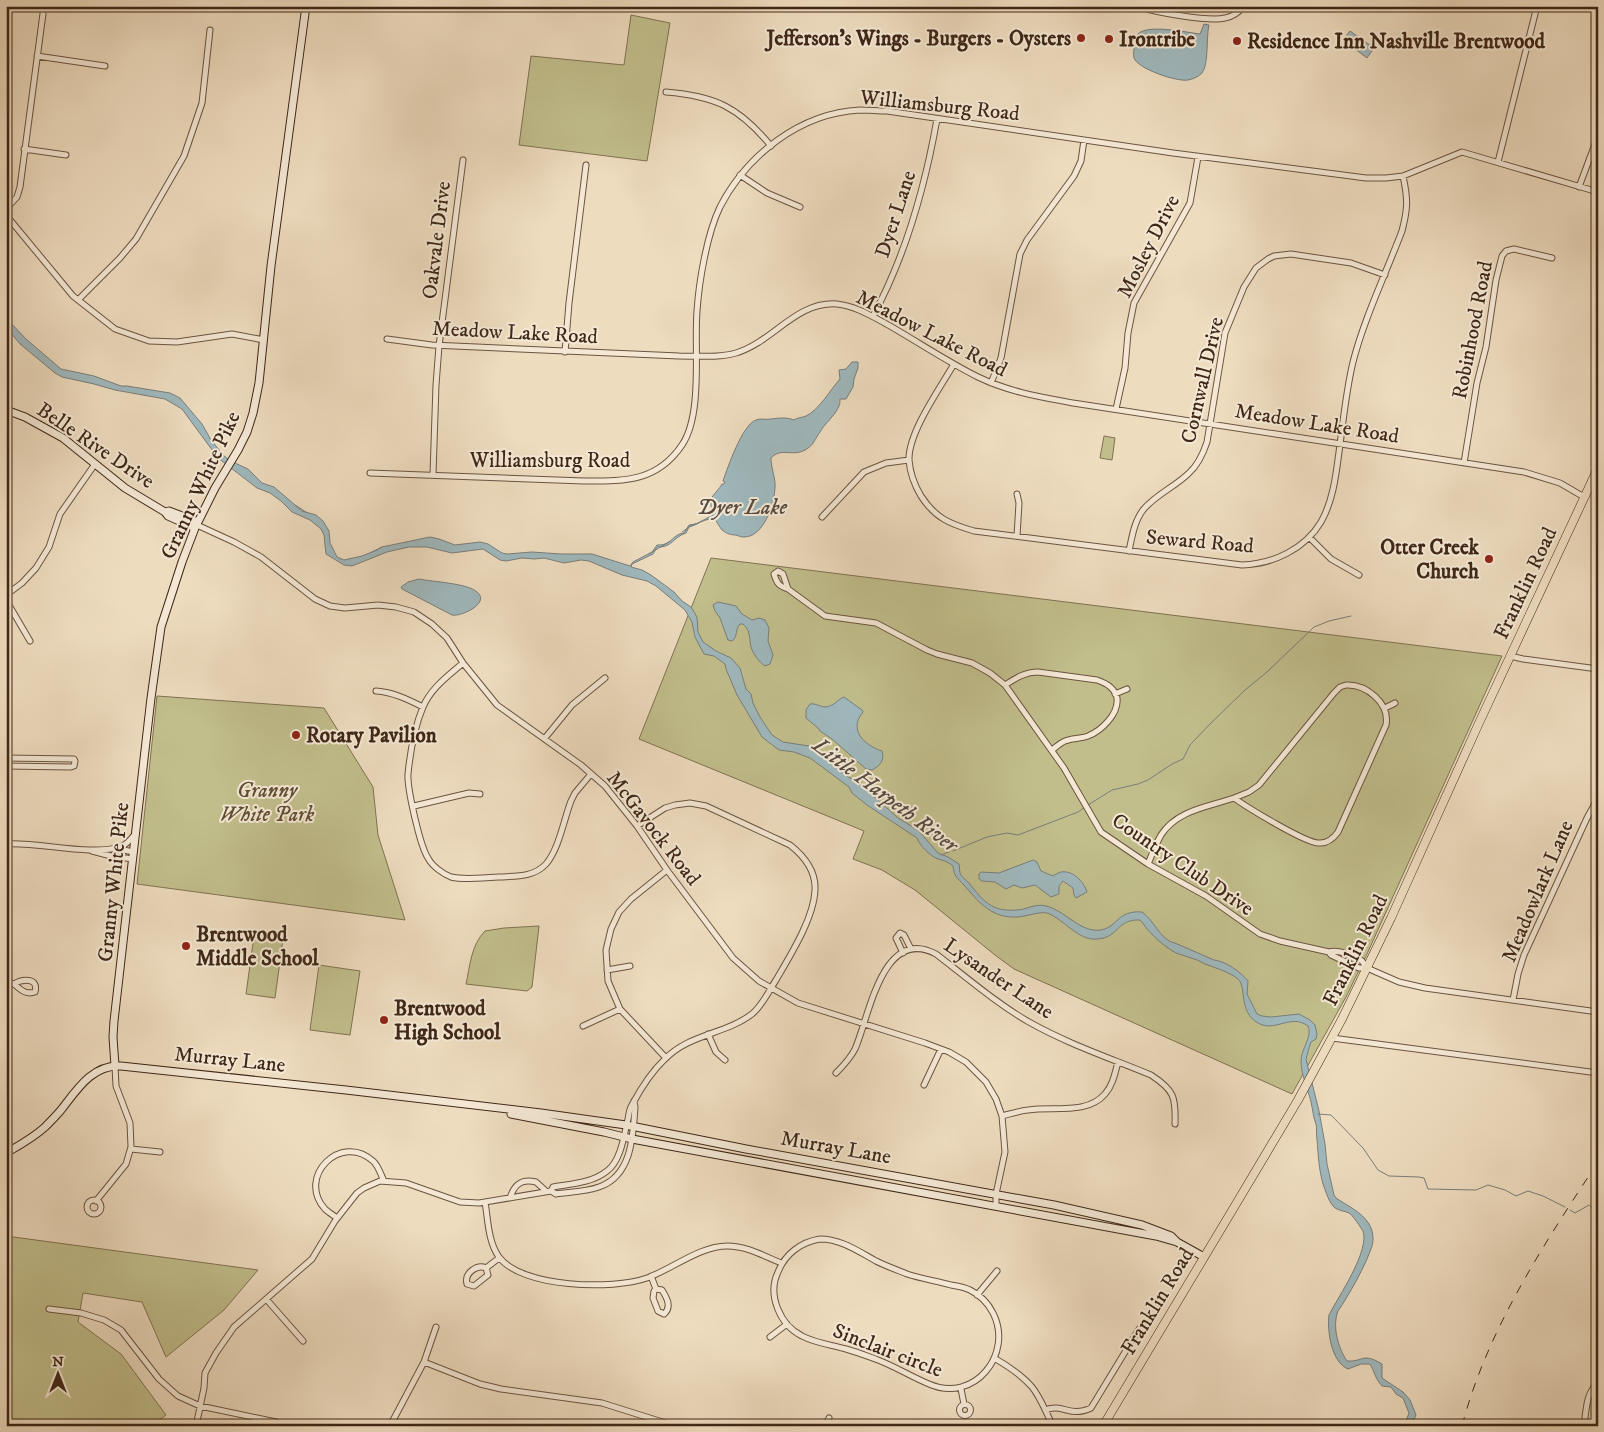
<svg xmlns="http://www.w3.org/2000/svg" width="1604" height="1432" font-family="'IM FELL DW Pica',serif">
	<rect width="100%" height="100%" fill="#eedcbf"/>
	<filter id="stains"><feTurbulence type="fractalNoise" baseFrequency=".004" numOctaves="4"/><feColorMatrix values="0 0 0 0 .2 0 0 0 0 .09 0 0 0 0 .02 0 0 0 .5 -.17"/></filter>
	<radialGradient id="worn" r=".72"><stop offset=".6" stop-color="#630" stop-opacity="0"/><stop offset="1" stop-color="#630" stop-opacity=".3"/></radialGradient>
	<path fill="#c1be8c" stroke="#807252" d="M631,15L670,23L647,161L519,145L531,56L624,65Z
		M1104,436L1115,438L1112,460L1100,458Z
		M711,558L1502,656L1367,954L1346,997L1292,1094L1014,969L995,955L915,890L882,870L853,859L864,831L639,739Z
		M157,696L324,708L373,787L378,835L405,920L137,884Z
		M539,926L532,987L527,991L466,984C470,966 471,945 485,931L504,928Z
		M254,936L283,939L275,998L246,994Z
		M319,965L360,971L350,1035L310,1030Z
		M6,1236L258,1270L224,1310L166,1357L142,1302L83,1293L78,1322L121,1354L166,1415L152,1426H6Z"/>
	<path fill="#9fb8bd" stroke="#797e7b" d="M1204,24L1209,25C1206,37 1209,64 1202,73C1198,77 1193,79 1188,80C1177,82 1138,69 1134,58C1133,53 1134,48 1135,43C1135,37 1137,33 1143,31C1156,26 1185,32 1200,34Z
		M1350,31L1374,48L1367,58L1343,40Z
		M6,318L26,339L61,369L94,376L121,386H127L170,393L180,398L202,424L211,440L225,457L237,464L248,469L262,483L274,487L302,511L316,515L323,521L329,531L330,543L337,557L344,560L362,556L377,550L382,547L430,537L439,539L455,545L480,542L488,544L502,553L507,554L532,552L561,554H592L630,566L633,562L652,552L657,545C672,546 672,534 684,533L689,525L696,524L713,515L710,500C713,495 720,488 722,484H724L725,482L723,481C728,467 742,425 756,420C760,418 766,420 771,419C780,418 786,417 794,420C799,417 801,418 806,416C818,411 831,389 840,379L839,370L846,369L852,362H858V368L854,379L853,387L846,399H840C840,400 840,405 839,406C835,416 825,423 820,432C815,439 813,446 805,450C793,457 781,447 771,458C771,469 776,479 775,488C774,504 764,537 744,537C741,537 739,536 736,535C731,535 727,534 722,530C719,526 716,521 714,517C710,520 707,519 703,521C698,523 694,526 689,527L686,533C673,537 672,548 657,547L653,554L632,564L631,567L642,570L651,575L674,592L682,601L691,607L697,617L698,632L703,642L716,651L731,658L740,668L746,689L751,694L753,703L760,717L772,735L783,742L809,746L822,753L834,765L848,777L857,781L898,818L918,830L938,853L948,857L959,864C960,868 959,872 961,875C963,878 967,881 969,883C983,901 992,912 1016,910C1026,910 1036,903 1046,906C1066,911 1080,933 1101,930C1118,927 1117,910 1142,912C1154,920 1161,941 1175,943L1214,960C1225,961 1241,972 1248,981L1247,994L1257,1014L1262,1016L1271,1017L1299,1014L1310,1020L1315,1025L1317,1034L1316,1039L1311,1042L1309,1048L1306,1059L1319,1111L1325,1144L1327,1164L1334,1195L1336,1198C1346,1205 1362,1212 1369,1224C1373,1230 1374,1239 1372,1246C1366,1265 1349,1295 1338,1311C1332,1326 1338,1348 1347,1361C1364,1362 1362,1352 1382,1364V1378L1403,1392L1410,1400L1416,1415L1411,1426H1404L1409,1413L1403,1398L1396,1394L1391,1387L1382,1386C1376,1380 1374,1371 1370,1364H1361L1348,1369C1331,1362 1327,1330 1329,1315C1338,1297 1370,1251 1363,1231C1361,1228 1352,1214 1349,1213C1345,1211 1340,1211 1335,1208C1329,1203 1326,1192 1323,1184C1319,1170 1318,1154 1317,1139C1316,1134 1317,1128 1316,1124C1313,1117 1313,1110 1311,1102C1308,1088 1301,1076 1301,1061C1301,1049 1313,1036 1308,1026C1291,1013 1275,1033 1258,1023C1238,1012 1247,987 1238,979C1229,972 1218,969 1208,965C1203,964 1199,960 1194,959C1188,957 1182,955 1176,953C1165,947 1155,938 1147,929C1144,925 1143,923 1140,920C1116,919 1119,938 1097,939C1078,941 1064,919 1047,913C1039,911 1023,918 1013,917C990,917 977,900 964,885C957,878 954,876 953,866C947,861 944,861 938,859C930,856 920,846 917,838L867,805L852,793L849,787L810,758L794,752L779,750L762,737L737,695L726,669L725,664L714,656L704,654L695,637L692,622L685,610L656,586L647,581L622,575L589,561L581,560L564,563L544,558L535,559L522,558L506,561L500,560L483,549L452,553L427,547H409L387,552L352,566L344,565L326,554L324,535L321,529L310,520L292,512L281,501L270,493L257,488L218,458L182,409L165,399L115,390L94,384L62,377L55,373L20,344L6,327Z
		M419,579C433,582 467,583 477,592C491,603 461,617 452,615L402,589L401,587L408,582Z
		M718,602L736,606L742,614L752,620L759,618L765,620L769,628L768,641L773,655L770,664L765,666C759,662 753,654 751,647C749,638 751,631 743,624H740C735,629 738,637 732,641L728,640L720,618L715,611L713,605Z
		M844,697L862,710L863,712C848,730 864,745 882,751C885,760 880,766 872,770L866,769L832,739L820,731L818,728L806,718V710L810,704C816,703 820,707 826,707C834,706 838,699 844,697Z
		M1033,860L1037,862L1041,871L1053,876C1056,874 1058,873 1061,872C1073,870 1084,882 1087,892L1076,898L1074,895L1073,888L1063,881L1059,886V894L1051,897L1035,885L1022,888L1014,885L1006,889L995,882L982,881L979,879V874L981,872L999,873Z"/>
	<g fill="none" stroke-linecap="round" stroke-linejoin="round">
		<path stroke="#797e7b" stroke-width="1" d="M295,505L306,512
			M682,532L692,525L698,523
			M372,552L382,547
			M649,554L669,542
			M1088,805L1112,790L1138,784L1148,780L1172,764L1183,759L1190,745L1209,725L1245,690L1267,672L1314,627L1329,621L1351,616
			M953,851L987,837L1007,833L1018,835L1078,812L1085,807
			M941,855L949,852
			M1318,1114L1331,1115L1363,1148L1378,1170L1389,1176L1419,1177L1424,1178L1428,1189L1476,1190L1488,1185L1505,1190L1516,1196L1528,1191L1543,1196L1565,1207
			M1570,1210L1575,1213L1589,1205L1598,1213"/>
		<g stroke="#6b5441" stroke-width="7">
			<path id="street" d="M1137,6C1152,12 1210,22 1225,18C1233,17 1239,12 1244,6
				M37,56L105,66
				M666,92C715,96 739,107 771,146
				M24,149L66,155
				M1498,162L1537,6
				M740,175L767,193L800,207
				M1579,187L1598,136
				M6,209L17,197L20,187L44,6
				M6,215L73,296L115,329L149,341L177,342L232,334L264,340
				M78,300L120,258L136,239L184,156L202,103L210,30
				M873,316C906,255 925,187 937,119
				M387,339L432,345L679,356C698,356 718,358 736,353C773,342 796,301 837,304C854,306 868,314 883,322C915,340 946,361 978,377C1009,392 1041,397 1073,403L1524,472L1560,483L1584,497
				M565,352L569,303L586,165
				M954,364C940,388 908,433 909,460C910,473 915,486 921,496C935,518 950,524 974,531L1242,565C1273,564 1305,549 1321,522C1333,501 1336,475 1339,452C1343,423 1346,391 1353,362C1364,319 1386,273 1402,231C1408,208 1408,199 1403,176
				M991,383L1001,358L1020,254L1027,240L1074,176L1081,161L1084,140
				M1116,409L1125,368L1128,333L1134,303L1190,203L1198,157
				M1464,463L1477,383L1486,347L1496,280L1502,256L1506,251L1514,249L1552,258
				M370,473L584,481C625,481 657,482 682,445C703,414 694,348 697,311C699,281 707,234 720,207C747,155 800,113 860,110C869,110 878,111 887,111L1173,153L1366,178H1386L1403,176L1462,152L1598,192
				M433,474L436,385L439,346L463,160
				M822,517L864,472L886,463L909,460
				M197,525L234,542L261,557L315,599L330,606L345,608L378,605L396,607L414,612L432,624L447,638L463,663L497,705L581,765L605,786L637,826L667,870L733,958L759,981L798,1003L925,1043L949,1052L966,1062L986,1082L996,1099L1002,1116L1005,1152L996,1194V1206
				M1017,536L1019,503L1017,494
				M1309,537L1331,559L1359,575
				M1129,551C1132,537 1134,522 1143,510C1156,494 1175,487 1189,473C1198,465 1203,454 1207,442L1225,333L1244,287L1256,268L1268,259L1274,256L1291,254L1351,263L1385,275
				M788,589C779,586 777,584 774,574L778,571L783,574L788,589L825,616L876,623L927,650L937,654L972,663L990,673L1005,685L1064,768L1101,832L1148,864L1206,896L1260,934L1280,941L1329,952
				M6,595L22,583L36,568L49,547L60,514L95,464
				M6,600L30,641
				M1510,656L1523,659L1598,669
				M463,663C448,676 431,688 423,707C415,726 410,754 408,774C407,788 420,846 428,858C432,866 443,874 451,877C463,880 487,878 500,877C517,876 534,877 546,864C559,849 564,819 571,801L575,793L591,774
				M1005,685C1016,678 1025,672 1038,672L1097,680C1106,683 1115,688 1117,698C1119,714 1101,731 1088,736C1080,739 1072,738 1065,741C1060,743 1056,747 1052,750
				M1346,685C1366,684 1390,703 1386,725L1338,832C1333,839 1327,844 1318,843C1304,842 1248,808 1234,798L1249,792L1259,785L1334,693L1340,687Z
				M376,691C393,692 409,700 423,707
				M1115,694L1127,689
				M1385,708L1395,703
				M545,738L572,705L605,678
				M6,758L74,759L75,761L74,766L71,767L6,766
				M414,806L469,793L480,794
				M6,844C40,842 90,856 120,847C127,845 131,839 135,834
				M118,849L134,852
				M92,851L111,856L133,859
				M1148,864C1152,854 1156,844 1161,835C1177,810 1208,807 1234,798
				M903,953L896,938L900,933L904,935L911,949
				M1367,968C1366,967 1363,962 1362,961C1356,956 1336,949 1329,952L1331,955L1359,968H1367L1399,982L1425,988L1598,1012
				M607,970L630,966
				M6,981L14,984C22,979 39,977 35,992C26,995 21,990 14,984
				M1513,1000L1518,974L1524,955L1587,818L1598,798
				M583,1026L620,1009
				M708,1034L716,1052L725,1060
				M1332,1038L1598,1073
				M666,1058L620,1009L608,981L606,950L611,929L619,912L631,899L667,870
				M836,1073C843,1066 850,1059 855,1049C869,1018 882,925 936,954C966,977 996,1003 1029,1022C1068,1044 1110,1058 1151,1075C1174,1090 1176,1097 1175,1124
				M924,1085L941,1049
				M634,1101L635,1107C633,1136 632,1176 599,1187C585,1192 570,1192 556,1194L551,1191L553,1187C571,1184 592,1183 607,1171C621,1161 624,1135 628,1119C629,1115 629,1109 632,1105C641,1088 651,1072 665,1059C689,1034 726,1034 752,1014C762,1006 769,991 776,980C790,956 814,918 815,890C816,871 804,856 790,845L706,806L690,803L675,805L665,808L637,826
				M1002,1116C1010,1114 1019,1111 1028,1110C1053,1106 1087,1115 1105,1094C1113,1085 1115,1073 1118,1062
				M131,1149L160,1152
				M510,1198C514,1185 521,1178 536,1182L546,1191
				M87 1207a7 7 0 1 1 14 0a7 7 0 1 1-14 0Z
				M96,1201L126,1164L131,1147L130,1123L116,1086L115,1066
				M485,1202C488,1219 488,1242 499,1257C522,1288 613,1290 647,1278C672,1269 700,1246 727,1246C747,1246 764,1256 781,1263
				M337,1218C333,1215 328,1212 325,1209C296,1177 341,1132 373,1161C378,1165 381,1175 384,1181
				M820,1239C841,1239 858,1251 876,1261C886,1266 897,1270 907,1274C922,1279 937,1281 951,1285C957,1286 964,1287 970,1290C980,1295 988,1303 993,1313C1014,1354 974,1404 929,1384C912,1377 896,1367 878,1360C867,1356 857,1352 846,1349C832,1345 815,1343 802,1336C780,1325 767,1295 778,1272C785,1254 801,1242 820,1239Z
				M486,1268L488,1275L474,1286L467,1284C464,1273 477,1264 486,1268L499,1258
				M651,1276L656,1289L654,1291L653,1298L658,1311L664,1314C672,1307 667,1298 662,1290L656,1289
				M977,1295L997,1271
				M267,1300L303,1341
				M49,1309L81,1313L104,1320L121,1330L159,1379L178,1396L200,1406L276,1422
				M770,1337L787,1324
				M994,1358C1008,1366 1022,1375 1032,1387C1041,1398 1046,1413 1053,1426
				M424,1362L480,1384L501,1389L602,1403L675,1426
				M961,1389L964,1404
				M959.5 1410a5.5 5.5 0 1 1 11 0a5.5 5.5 0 1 1-11 0Z
				M1045,1410C1064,1403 1069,1418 1091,1408L1139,1329
				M196,1426L204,1388L205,1373L216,1353L234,1327L312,1259L335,1221L357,1193L364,1188L380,1181L406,1183L460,1202L479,1203L551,1191
				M390,1426L424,1362L436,1327
				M825,1426L829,1418
				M1584,1426C1586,1412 1586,1392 1598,1383"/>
		</g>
		<g stroke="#3f2717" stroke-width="9">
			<path id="secondary" d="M6,410L25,417L63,438L125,488L165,512L168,516L195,528
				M165,512L169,511L198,522
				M115,1066L113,1037L114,1021L151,698L161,627L182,562L195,528L215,488L238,450L247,432L253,413L259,383L271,266L306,6
				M511,1114L604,1132L632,1139L1156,1236L1177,1242L1204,1257
				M6,1153C20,1145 33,1138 45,1127C50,1122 56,1116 61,1110C76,1091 92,1064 121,1066L346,1090L541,1113L626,1125L746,1149L1054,1205L1142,1225L1171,1236L1177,1242"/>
		</g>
		<g stroke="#3f2717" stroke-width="9">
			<path id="primary" d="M1103,1426L1236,1204L1298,1100L1342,1019L1391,918L1479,723L1598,468"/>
		</g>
		<use href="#street" stroke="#f4e8d5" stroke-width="5"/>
		<use href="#secondary" stroke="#f4e8d5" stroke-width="7"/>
		<use href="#primary" stroke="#eedcbf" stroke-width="8"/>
		<path stroke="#3f2717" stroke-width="1" stroke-dasharray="9 9" stroke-linecap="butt" d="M1462,1426C1487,1330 1544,1244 1598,1162"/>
	</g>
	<g fill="#8f2418" stroke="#f4e8d5" stroke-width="2">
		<circle cx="1081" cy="38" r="5"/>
		<circle cx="1109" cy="39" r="5"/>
		<circle cx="1237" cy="41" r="5"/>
		<circle cx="1489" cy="559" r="5"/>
		<circle cx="296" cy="735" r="5"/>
		<circle cx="186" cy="946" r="5"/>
		<circle cx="384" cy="1020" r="5"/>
	</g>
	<g text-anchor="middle" stroke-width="4" stroke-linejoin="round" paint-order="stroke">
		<g font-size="21" font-weight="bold" fill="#3f2717" stroke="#f4e8d5" text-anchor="start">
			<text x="1071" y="45" text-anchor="end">Jefferson's Wings - Burgers - Oysters</text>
			<text x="1119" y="46">Irontribe</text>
			<text x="1247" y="48">Residence Inn Nashville Brentwood</text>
			<text x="1479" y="554" text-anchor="end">Otter Creek<tspan x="1479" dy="24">Church</tspan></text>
			<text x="306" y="742">Rotary Pavilion</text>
			<text x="196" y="941">Brentwood<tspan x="196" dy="24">Middle School</tspan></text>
			<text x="394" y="1015">Brentwood<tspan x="394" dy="24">High School</tspan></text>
		</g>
		<g font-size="21" fill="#3f2717" stroke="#f4e8d5">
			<text transform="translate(940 105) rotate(6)" y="7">Williamsburg Road</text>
			<text transform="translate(895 214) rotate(-72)" y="7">Dyer Lane</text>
			<text transform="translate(436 240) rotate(-83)" y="7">Oakvale Drive</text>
			<text transform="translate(1148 246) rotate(-63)" y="7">Mosley Drive</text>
			<text transform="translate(1472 330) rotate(-79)" y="7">Robinhood Road</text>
			<text transform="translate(515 332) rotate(3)" y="7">Meadow Lake Road</text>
			<text transform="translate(932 333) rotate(27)" y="7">Meadow Lake Road</text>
			<text transform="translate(1202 380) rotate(-77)" y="7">Cornwall Drive</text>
			<text transform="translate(1317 423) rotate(9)" y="7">Meadow Lake Road</text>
			<text transform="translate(96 445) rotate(34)" y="7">Belle Rive Drive</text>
			<text x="550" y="467">Williamsburg Road</text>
			<text transform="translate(200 485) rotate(-65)" y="7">Granny White Pike</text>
			<text transform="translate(1200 541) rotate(5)" y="7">Seward Road</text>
			<text transform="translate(1525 583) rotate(-65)" y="7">Franklin Road</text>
			<text transform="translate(654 828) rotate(52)" y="7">McGavock Road</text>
			<text transform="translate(1183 864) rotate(34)" y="7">Country Club Drive</text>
			<text transform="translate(113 882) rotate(-84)" y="7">Granny White Pike</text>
			<text transform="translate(1537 891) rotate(-67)" y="7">Meadowlark Lane</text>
			<text transform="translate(1355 950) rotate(-64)" y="7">Franklin Road</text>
			<text transform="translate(999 978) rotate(34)" y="7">Lysander Lane</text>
			<text transform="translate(230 1059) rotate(6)" y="7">Murray Lane</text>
			<text transform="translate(836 1147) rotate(10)" y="7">Murray Lane</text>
			<text transform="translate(1157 1301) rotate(-59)" y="7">Franklin Road</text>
			<text transform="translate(888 1350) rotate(21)" y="7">Sinclair circle</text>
		</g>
		<g font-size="21" font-style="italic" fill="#604d34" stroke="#f4e8d5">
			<text x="267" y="797">Granny<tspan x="267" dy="24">White Park</tspan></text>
		</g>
		<g font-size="22" font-style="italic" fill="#574b40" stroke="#f4e8d5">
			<text x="742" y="514">Dyer Lake</text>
			<text transform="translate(886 794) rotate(37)" y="8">Little Harpeth River</text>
		</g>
	</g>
	<rect width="1604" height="1432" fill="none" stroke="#eedcbf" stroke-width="25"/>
	<rect x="8" y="8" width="1589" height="1417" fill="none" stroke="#3f2717" stroke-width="2.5"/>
	<rect x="12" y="12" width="1579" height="1407" fill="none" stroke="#3f2717"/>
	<g transform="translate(58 1374)" stroke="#f4e8d5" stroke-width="4" paint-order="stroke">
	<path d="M0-4L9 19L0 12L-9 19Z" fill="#3f2717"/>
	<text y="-8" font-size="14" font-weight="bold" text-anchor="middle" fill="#3f2717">N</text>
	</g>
	<rect width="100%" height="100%" filter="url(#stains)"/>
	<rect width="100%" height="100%" fill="url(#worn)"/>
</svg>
